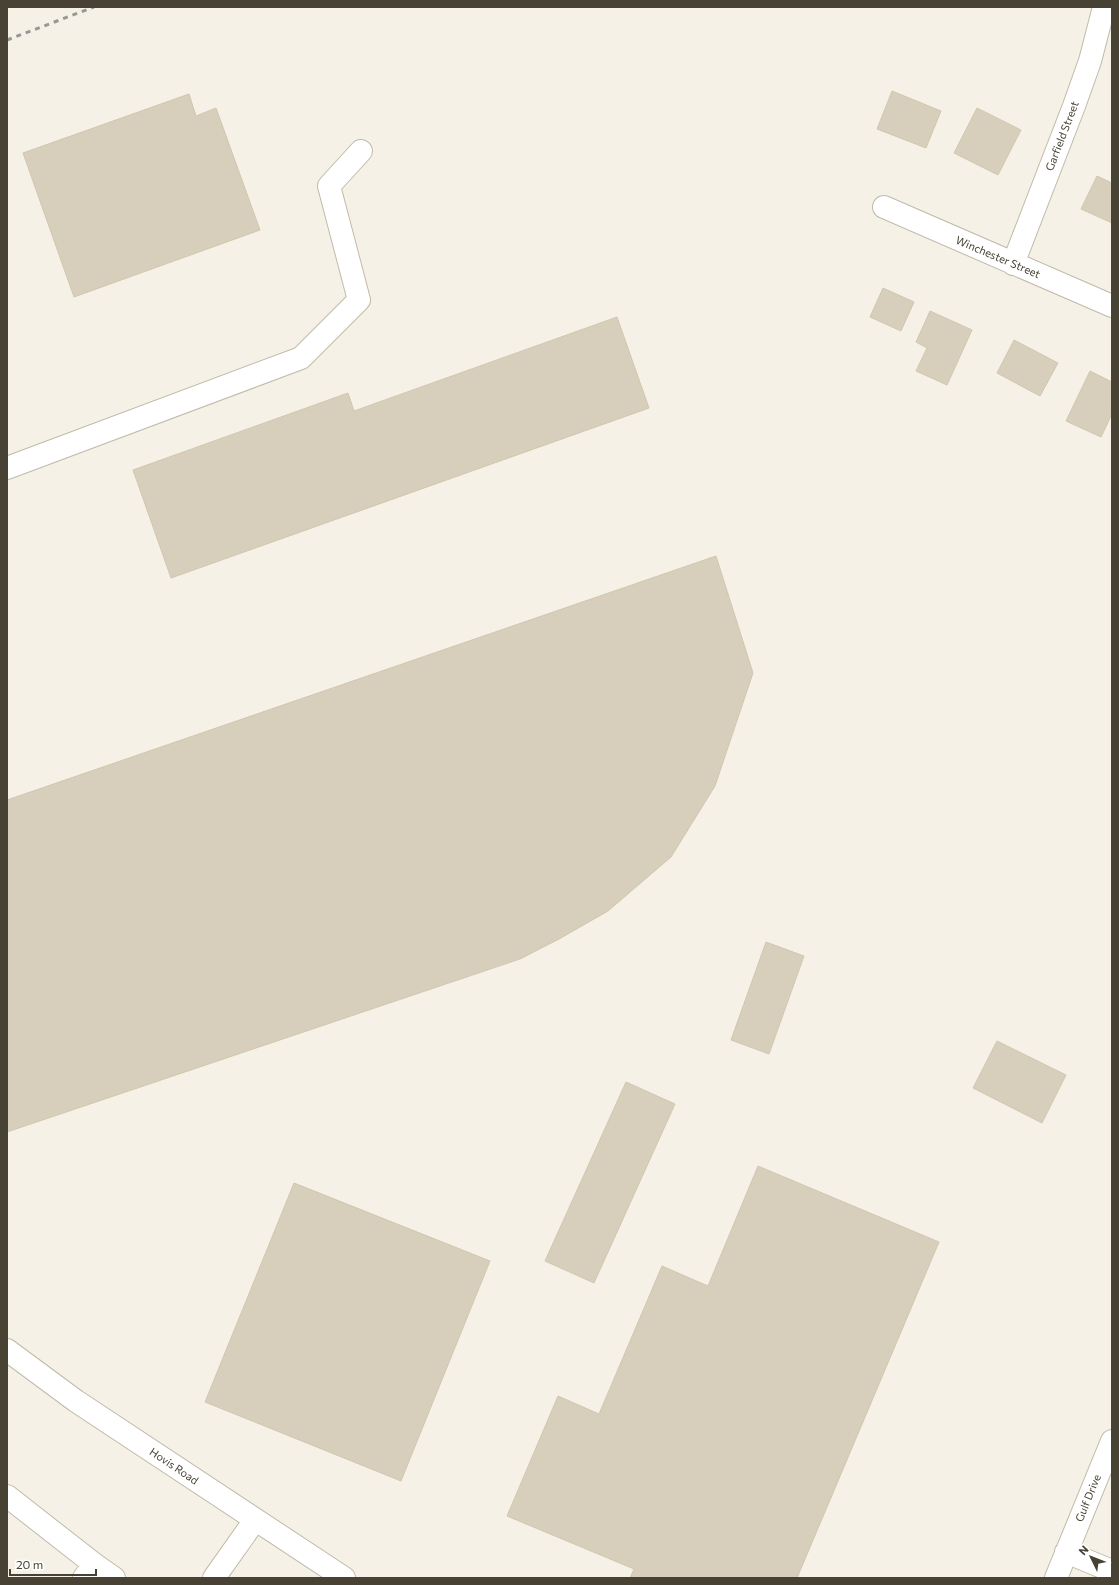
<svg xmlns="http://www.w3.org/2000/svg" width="1119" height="1585" font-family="Commissioner,sans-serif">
	<rect width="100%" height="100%" fill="#f5f1e7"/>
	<path fill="#d7cebc" stroke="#d2c6ae" d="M892,91L941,111L926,148L877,129Z
		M189,94L196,116L216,108L260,230L74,297L23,153Z
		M977,108L1021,130L998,175L954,153Z
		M1097,176L1112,183V223L1081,209Z
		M883,288L914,302L901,331L870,317Z
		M930,311L972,330L947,385L916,371L927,348L916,342Z
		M617,317L649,408L171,578L133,470L348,393L354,411Z
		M1014,340L1058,363L1040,396L997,373Z
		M1090,371L1112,382V414L1101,437L1066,421Z
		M716,556L753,673L715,786L671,857L608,911L559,939L520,959L7,1132V800Z
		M766,942L804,956L769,1054L731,1040Z
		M997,1041L1066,1075L1042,1123L973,1088Z
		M626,1082L675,1104L594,1283L545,1261Z
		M758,1166L939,1242L797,1578H630L634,1569L507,1516L558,1396L599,1414L662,1266L708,1286Z
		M294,1183L490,1261L401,1481L205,1402Z"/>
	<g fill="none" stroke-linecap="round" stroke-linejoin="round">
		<g stroke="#c1baa9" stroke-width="24">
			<path id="minor" d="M884,207L1112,306
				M1013,264L1074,106L1090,61L1104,7
				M7,468L301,358L359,300L329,186L361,151
				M7,1350L76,1401L344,1578
				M7,1496L94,1564
				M1066,1552L1112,1571
				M84,1578L94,1564L114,1578
				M214,1578L255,1520
				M1056,1578L1112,1441"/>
		</g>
		<use href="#minor" stroke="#fff" stroke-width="22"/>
		<path stroke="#979797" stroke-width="3" stroke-dasharray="5 5" stroke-linecap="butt" d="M7,40L94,7"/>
	</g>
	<g text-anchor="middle" stroke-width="3.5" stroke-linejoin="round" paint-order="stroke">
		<g font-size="11" fill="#484235" stroke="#fff">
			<text transform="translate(1062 136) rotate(-69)" y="4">Garfield Street</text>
			<text transform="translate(998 257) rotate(23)" y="4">Winchester Street</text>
			<text transform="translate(174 1466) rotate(34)" y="4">Hovis Road</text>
			<text transform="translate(1088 1498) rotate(-68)" y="4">Gulf Drive</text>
		</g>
	</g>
	<rect width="1119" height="1585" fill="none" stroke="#484235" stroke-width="16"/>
	<g transform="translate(1091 1557) rotate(313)" stroke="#ffffff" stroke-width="3" paint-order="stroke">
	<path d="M0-3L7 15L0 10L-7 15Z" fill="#484235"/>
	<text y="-6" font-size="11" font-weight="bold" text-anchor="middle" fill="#484235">N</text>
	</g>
	<path d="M10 1569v6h86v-6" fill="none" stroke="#484235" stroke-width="2"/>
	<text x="16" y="1569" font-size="12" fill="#484235" stroke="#ffffff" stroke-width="3" paint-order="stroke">20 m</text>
</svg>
